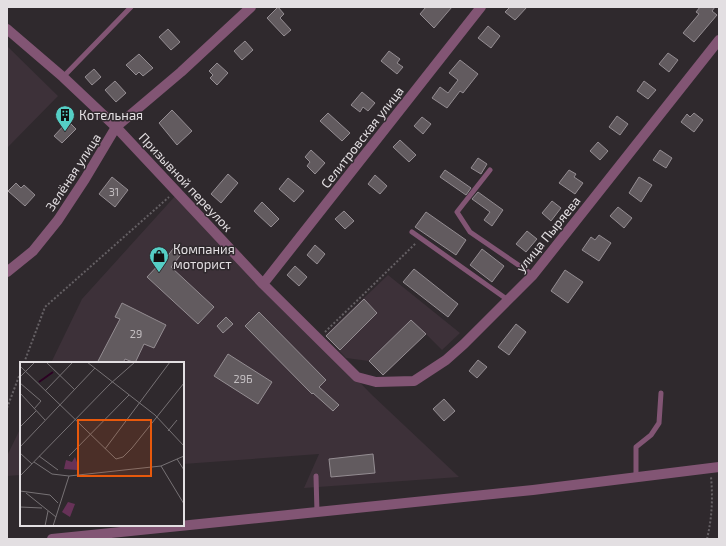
<svg xmlns="http://www.w3.org/2000/svg" width="726" height="546" font-family="'Exo 2',sans-serif">
	<rect width="100%" height="100%" fill="#2f292d"/>
	<path fill="#3d3139" d="M7,46L58,96L8,147L7,146Z
		M177,194L371,394L459,477L304,488L319,454L183,464V363H51L82,299Z
		M388,275L460,333L442,350L426,334L383,376L369,361L346,358L325,335Z
		M21,427V475L7,476V456Z"/>
	<path fill="#625b5f" stroke="#948d92" d="M278,7L284,14L280,18L291,30L284,36L267,18Z
		M426,7H452L434,28L420,14Z
		M510,7H527L515,20L505,12Z
		M700,7H715L712,11L717,15L694,42L683,33L699,14L696,12Z
		M488,26L500,36L491,48L478,38Z
		M168,29L180,42L171,50L159,37Z
		M245,41L253,50L242,60L234,51Z
		M389,51L400,59L397,63L403,67L397,74L381,61Z
		M668,53L678,60L669,72L659,64Z
		M139,54L153,68L143,76L139,72L136,75L126,65Z
		M460,60L478,74L463,93L460,91L447,108L432,98L440,87L448,93L458,80L449,73Z
		M217,63L228,73L217,85L210,78L213,75L209,71Z
		M94,69L101,77L92,85L85,77Z
		M115,81L126,93L116,102L105,90Z
		M644,81L656,90L648,99L637,91Z
		M362,92L375,103L368,111L363,107L360,112L351,105Z
		M172,110L192,131L177,145L159,123Z
		M328,113L350,133L342,141L320,121Z
		M694,113L703,120L694,132L681,122L687,114L690,117Z
		M617,116L628,124L620,135L609,127Z
		M422,117L431,124L423,134L414,126Z
		M68,121L76,129L62,143L54,136Z
		M400,140L416,155L409,162L393,147Z
		M598,142L608,151L600,160L590,151Z
		M311,150L325,163L315,174L307,166L310,162L305,157Z
		M660,150L672,158L666,168L653,160Z
		M478,158L487,164L481,174L471,168Z
		M445,170L471,188L466,195L440,177Z
		M569,170L576,174L574,177L583,183L575,194L559,183Z
		M228,174L238,183L221,203L211,194Z
		M375,175L387,186L380,194L368,184Z
		M112,177L128,190L115,207L99,194Z
		M639,177L652,185L641,202L629,193Z
		M288,178L304,191L294,202L279,189Z
		M16,183L21,188L24,185L35,195L25,206L8,191Z
		M478,192L503,210L492,226L484,220L490,212L472,199Z
		M552,201L561,208L551,221L542,213Z
		M262,202L279,219L271,227L254,211Z
		M618,207L632,218L624,228L610,216Z
		M344,211L354,221L345,229L335,219Z
		M426,212L466,240L456,255L415,227Z
		M527,231L537,239L526,252L516,244Z
		M599,235L611,243L599,261L582,250L591,237L595,240Z
		M315,245L325,254L317,264L307,255Z
		M175,246L183,252L171,267L214,307L198,324L147,277L163,260L164,261Z
		M482,249L504,266L492,282L470,265Z
		M295,266L307,277L299,286L287,275Z
		M414,269L458,304L448,317L403,282Z
		M565,270L583,282L568,303L551,291Z
		M364,299L377,313L340,350L326,336Z
		M122,303L166,325L154,348L144,344L135,363L125,359L123,363H97L120,319L115,317Z
		M259,312L326,380L319,387L339,405L333,411L313,393L312,394L245,326Z
		M226,317L233,324L223,333L217,326Z
		M411,320L426,334L383,375L369,361Z
		M516,324L526,332L509,355L498,347Z
		M228,354L272,382L258,404L214,376Z
		M478,360L487,367L477,378L469,371Z
		M444,399L455,411L444,421L433,409Z
		M373,454L375,473L331,477L329,459Z"/>
	<g fill="none" stroke-linecap="round" stroke-linejoin="round">
		<path stroke="#656064" stroke-width="2" stroke-dasharray="2 2" stroke-linecap="butt" d="M325,332L416,243
			M24,363L45,307L169,197
			M7,408L21,371
			M707,539C712,518 713,498 711,477"/>
		<path stroke="#825574" stroke-width="5" d="M63,77L131,7
			M490,170L457,212L470,232L533,275
			M412,232L508,300
			M316,476L317,512
			M636,477V447L651,435L659,423L661,393"/>
		<path stroke="#825574" stroke-width="10" d="M7,29L63,77L116,127L263,284L357,377L376,382L414,381L446,360L464,344L533,275L719,40
			M7,272L33,251L58,220L85,179L116,127L181,72L251,7
			M263,284L481,7
			M52,539L533,490L719,467"/>
	</g>
	<defs>
		<g id="building-pin" transform="scale(1)"><path d="M0 17L-7.5 6A9.5 9.5 0 1 1 7.5 6Z" fill="#55cec5" stroke="#2f292d"/><path d="M-4-6H4V6H1V3H-1V6H-4ZM-2.5-4.3h1.7v1.8h-1.7ZM.8-4.3h1.7v1.8H.8ZM-2.5-1h1.7V.8h-1.7ZM.8-1h1.7V.8H.8Z" fill="#111"/></g>
		<g id="shop-pin" transform="scale(1)"><path d="M0 17L-7.5 6A9.5 9.5 0 1 1 7.5 6Z" fill="#55cec5" stroke="#2f292d"/><path d="M-5-2.5h2.3a2.7 3.5 0 0 1 5.4 0H5L5.5 6h-11ZM-1.5-2.5h3a1.5 2.3 0 0 0-3 0Z" fill="#111"/></g>
	</defs>
	<g fill-rule="evenodd">
		<use href="#building-pin" x="65" y="115"/>
		<use href="#shop-pin" x="159" y="256"/>
	</g>
	<g text-anchor="middle" stroke-width="3" stroke-linejoin="round" paint-order="stroke">
		<g font-size="11" fill="#c3bec1">
			<text x="114" y="196">31</text>
			<text x="136" y="338">29</text>
			<text x="243" y="383">29Б</text>
		</g>
		<g font-size="13" fill="#e3dfe2" stroke="#2f292d" text-anchor="start">
			<text x="79" y="120">Котельная</text>
			<text x="173" y="254">Компания<tspan x="173" dy="15">моторист</tspan></text>
		</g>
		<g font-size="13" fill="#e3dfe2" stroke="#2f292d">
			<text transform="translate(362 137) rotate(-52)" y="5">Селитровская улица</text>
			<text transform="translate(73 172) rotate(-57)" y="5">Зелёная улица</text>
			<text transform="translate(186 182) rotate(47)" y="5">Призывной переулок</text>
			<text transform="translate(548 234) rotate(-51)" y="5">улица Пыряева</text>
		</g>
	</g>
	<g transform="translate(20 362)">
		<rect width="164" height="164" fill="#2f292d"/>
		<path d="M55,95L58,103L57,108L44,107L46,98L52,100ZM48,140L55,142L50,155L42,150Z" fill="#673258"/>
		<path fill="none" stroke="#2c0123" stroke-width="2" d="M19,20L33,10"/>
		<path fill="none" stroke="#777275" stroke-width="1" d="M26,0L55,28M67,0L135,53L164,84M0,4L96,97L103,95L112,86L164,21M0,15L15,0M0,21L21,39L14,47M25,29L53,0M0,31L25,58M0,65L16,49M148,69L157,58M0,85L75,6M85,87L150,0M0,91L12,102M19,94L38,108M49,94L109,33M157,97L164,108M14,100L32,112L49,114L141,104L164,94M141,104L164,142M0,114L90,22L115,0M0,129L30,133L38,141M6,131L36,155M0,145L22,146M25,164L28,149M33,164L49,114"/>
		<path fill="#e8590c" fill-opacity="0.15" stroke="#e8590c" stroke-width="2" d="M58,58H131V114H58Z"/>
		<rect width="164" height="164" fill="none" stroke="#e3dfe2" stroke-width="2"/>
	</g>
	<rect width="726" height="546" fill="none" stroke="#e3dfe2" stroke-width="16"/>
</svg>
